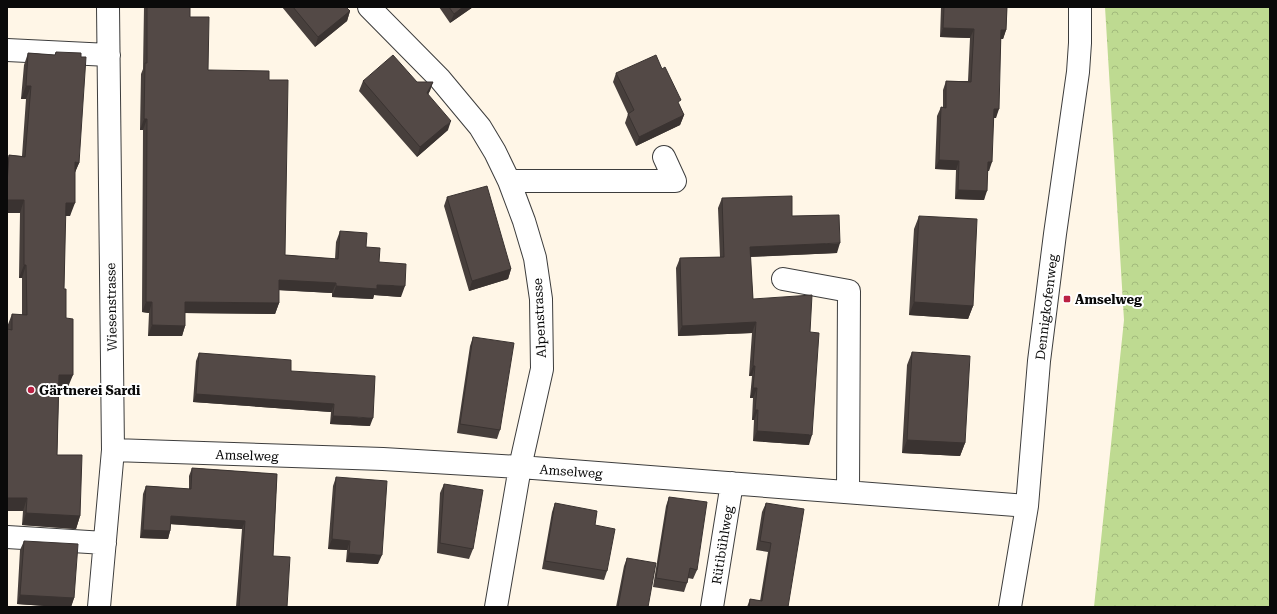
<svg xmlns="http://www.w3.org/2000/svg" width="1277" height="614" font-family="'Roboto Serif',serif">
	<defs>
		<pattern id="forest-crowns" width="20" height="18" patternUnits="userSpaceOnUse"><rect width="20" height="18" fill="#beda91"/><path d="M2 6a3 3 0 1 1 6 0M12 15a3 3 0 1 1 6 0" fill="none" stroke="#a2ba7c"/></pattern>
	</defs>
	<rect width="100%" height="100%" fill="#fff6e7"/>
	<path fill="url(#forest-crowns)" d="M1105,7H1270V607H1094L1124,320Z"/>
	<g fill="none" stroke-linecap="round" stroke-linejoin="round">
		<g stroke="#3d3d3d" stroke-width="24">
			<path id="minor" d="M369,7L440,79L480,127L495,152L509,181L524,221L535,258L541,299L542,369L520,467L496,607
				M7,50L109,55
				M509,181H675L664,157
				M783,279L849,291L848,492
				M113,450L383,459L520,467L1027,506
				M7,537L105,543
				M99,607L113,450L108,7
				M712,607L732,483
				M1010,607L1027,506L1039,361L1055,234L1078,72L1080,43V7"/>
		</g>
		<use href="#minor" stroke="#fff" stroke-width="22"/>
	</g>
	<path fill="#473f3c" d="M144,7H190V17L208,70L269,80L285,255L335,259L336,242L340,231L366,247L379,262L401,297L374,295L373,299L332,297V293L279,290V303L275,314L185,313V326L182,336H148L149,313L142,312L143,130H140L141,74L143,69Z
		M282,7H346L350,11L347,21L315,47Z
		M439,7H473L450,23Z
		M941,7H1007L1006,30L1003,39H1001L996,118H994L989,171H988L984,200L955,199L956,170L935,169L937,116L941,107H943V90L946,81H968L970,38L940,37Z
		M56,52L79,163L75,172L70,216H65L64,289L68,387H59L57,455L80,516L76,529L22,525L23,511H7V327L12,314L22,315V278H19L20,213H7V161L9,155L22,156L26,99H21L24,65L28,53L55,55Z
		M616,73L679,105L684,115L680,125L636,146L625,123L628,114L613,82Z
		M363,81L417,82H433L428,95L448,130L417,157L359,91Z
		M447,197L511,269L508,279L469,291L444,206Z
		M722,198L792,216L837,253L750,257L753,299L810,332L809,445L753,441L754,420H752L753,398H750L752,376H749L752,333L678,336L676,268L680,258L720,257L718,208Z
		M919,216L973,306L968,319L909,315L914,229Z
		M473,337L500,430L497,439L457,433L470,346Z
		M912,352L965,443L960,456L902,453L907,365Z
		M199,353L291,371L370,426L330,424L331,412L193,402L196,361Z
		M192,468L277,474L273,556L287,607H236L242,529L171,524L170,531L168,539L140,538L143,494L146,486L189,489V476Z
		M336,477L378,564L346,562L347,550L328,549L333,486Z
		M444,484L473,549L469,559L437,553L440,493Z
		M669,497L697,570L693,579L688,578L687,583L684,592L653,587L666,506Z
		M555,503L607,571L604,580L542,569L552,512Z
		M766,503L788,607H747L750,599L760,601L768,552L756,550L762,512Z
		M24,541L74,598L71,607H59L17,604L20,550Z
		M627,558L648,607H616L624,566Z"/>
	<path fill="#3a3331" d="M463,7H473L450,23L454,14Z
		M350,11L347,21L315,47L318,37Z
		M943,28L974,29L970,38L940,37Z
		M1001,30H1006L1003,39H998Z
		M433,82L430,91L423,103L427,93Z
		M26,86H31L26,99H21Z
		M994,109H999L996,118H991Z
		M684,115L680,125L636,146L639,137Z
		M144,119H147L143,130H140Z
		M451,121L448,130L417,157L420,147Z
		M939,160L959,161L956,170L935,169Z
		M75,162L79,163L74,175Z
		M988,162H992L989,171H984Z
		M958,190L987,191L984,200L955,199Z
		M7,200H24L20,213H7Z
		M66,203H75L70,216H61Z
		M840,243L837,253L746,257L750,247Z
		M24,265H26L22,278H19Z
		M511,269L508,279L469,291L472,281Z
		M279,280L336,283L332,293L276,290Z
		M377,285L405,286L401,297L374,295L373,299L332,297L336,286Z
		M146,302H152L149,313L142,312Z
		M185,302L279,303L275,314L181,313Z
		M914,302L973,306L968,319L909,315Z
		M756,322L752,333L678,336L682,326Z
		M152,325L185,326L182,336H148Z
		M753,366H755L752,376H749Z
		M59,375H73L68,387H55Z
		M753,388H757L753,398H750Z
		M196,394L334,404L331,412L193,402Z
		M755,410H758L754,420H752Z
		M333,416L373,418L370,426L330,424Z
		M757,431L812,435L809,445L753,441Z
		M907,440L965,443L960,456L902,453Z
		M7,498H27L23,511H7Z
		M26,513L80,516L76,529L22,525Z
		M171,516L245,521L242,529L168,524Z
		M143,530L170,531L168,539L140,538Z
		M332,539L350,541L347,550L328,549Z
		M349,553L382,555L378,564L346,562Z
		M20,595L74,598L71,607H59L17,604Z"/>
	<path fill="#534946" stroke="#3a3331" d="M147,7H190V17H209L208,70L269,71V80H288L285,255L338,259L340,231L367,233L366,247L380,248L379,262L406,264L405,286L377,285V289L336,286V283L279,280V303L185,302V326L152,325V302H146L147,119H144L145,63H147Z
		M293,7H346L350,11L318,37Z
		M449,7H463L454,14Z
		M944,7H1007L1006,30H1001L999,109H994L992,162H988L987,191L958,190L959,161L939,160L941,107L946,108V81L971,82L974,29L943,28Z
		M56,52L81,53V57H86L79,163L75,162V203H66L64,289H66V318L73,319V375H59L57,455H82L80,516L26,513L27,498H7V329L12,330V314L27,315L26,265H24V200H7V184L9,155L25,157L31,86H26L28,53L55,55Z
		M393,55L417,82H433L427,93L451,121L420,147L363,81Z
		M656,55L662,69L665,67L681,100L678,102L684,115L639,137L628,114L634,110L616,73Z
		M487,186L511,269L472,281L447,197Z
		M792,196V216L839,215L840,243L750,247L753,299L812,295L810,332L819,333L812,435L757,431L758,410H755L757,388H753L755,366H753L756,322L682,326L680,258L724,257L722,198Z
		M919,216L977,219L973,306L914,302Z
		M473,337L514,343L500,430L460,424Z
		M912,352L970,356L965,443L907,440Z
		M199,353L291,360V371L375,376L373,418L333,416L334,404L196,394Z
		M192,468L277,474L273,556L290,557L287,607H239L245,521L171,516L170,531L143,530L146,486L191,489Z
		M336,477L387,481L382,555L349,553L350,541L332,539Z
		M444,484L483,490L473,549L440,543Z
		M669,497L707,502L697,570L690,568L687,583L656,578Z
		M555,503L597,511L595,525L615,529L607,571L545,561Z
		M766,503L804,509L788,607H749L750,599L762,601L771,543L760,541Z
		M24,541L78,544L74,598L20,595Z
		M627,558L656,563L648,607H618Z"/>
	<g fill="#bb2143" stroke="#fff" stroke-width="1.5">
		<rect x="1063" y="295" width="8" height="8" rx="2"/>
		<circle cx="31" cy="390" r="4"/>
	</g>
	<g text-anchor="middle" stroke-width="4" stroke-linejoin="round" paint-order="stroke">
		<g font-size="13" font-weight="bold" fill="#0a0a0a" stroke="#fff" text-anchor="start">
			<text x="1075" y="304">Amselweg</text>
			<text x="39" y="395">Gärtnerei Sardi</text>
		</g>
		<g font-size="13" fill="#0a0a0a" stroke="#fff">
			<text transform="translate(111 307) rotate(-91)" y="5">Wiesenstrasse</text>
			<text transform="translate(1046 307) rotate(-83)" y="5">Dennigkofenweg</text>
			<text transform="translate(539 318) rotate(-93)" y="5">Alpenstrasse</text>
			<text transform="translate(247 455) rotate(2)" y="5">Amselweg</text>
			<text transform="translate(571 471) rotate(4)" y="5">Amselweg</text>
			<text transform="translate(722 545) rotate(-81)" y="5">Rütibühlweg</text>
		</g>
	</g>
	<rect width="1277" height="614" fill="none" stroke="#0a0a0a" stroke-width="16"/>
</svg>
